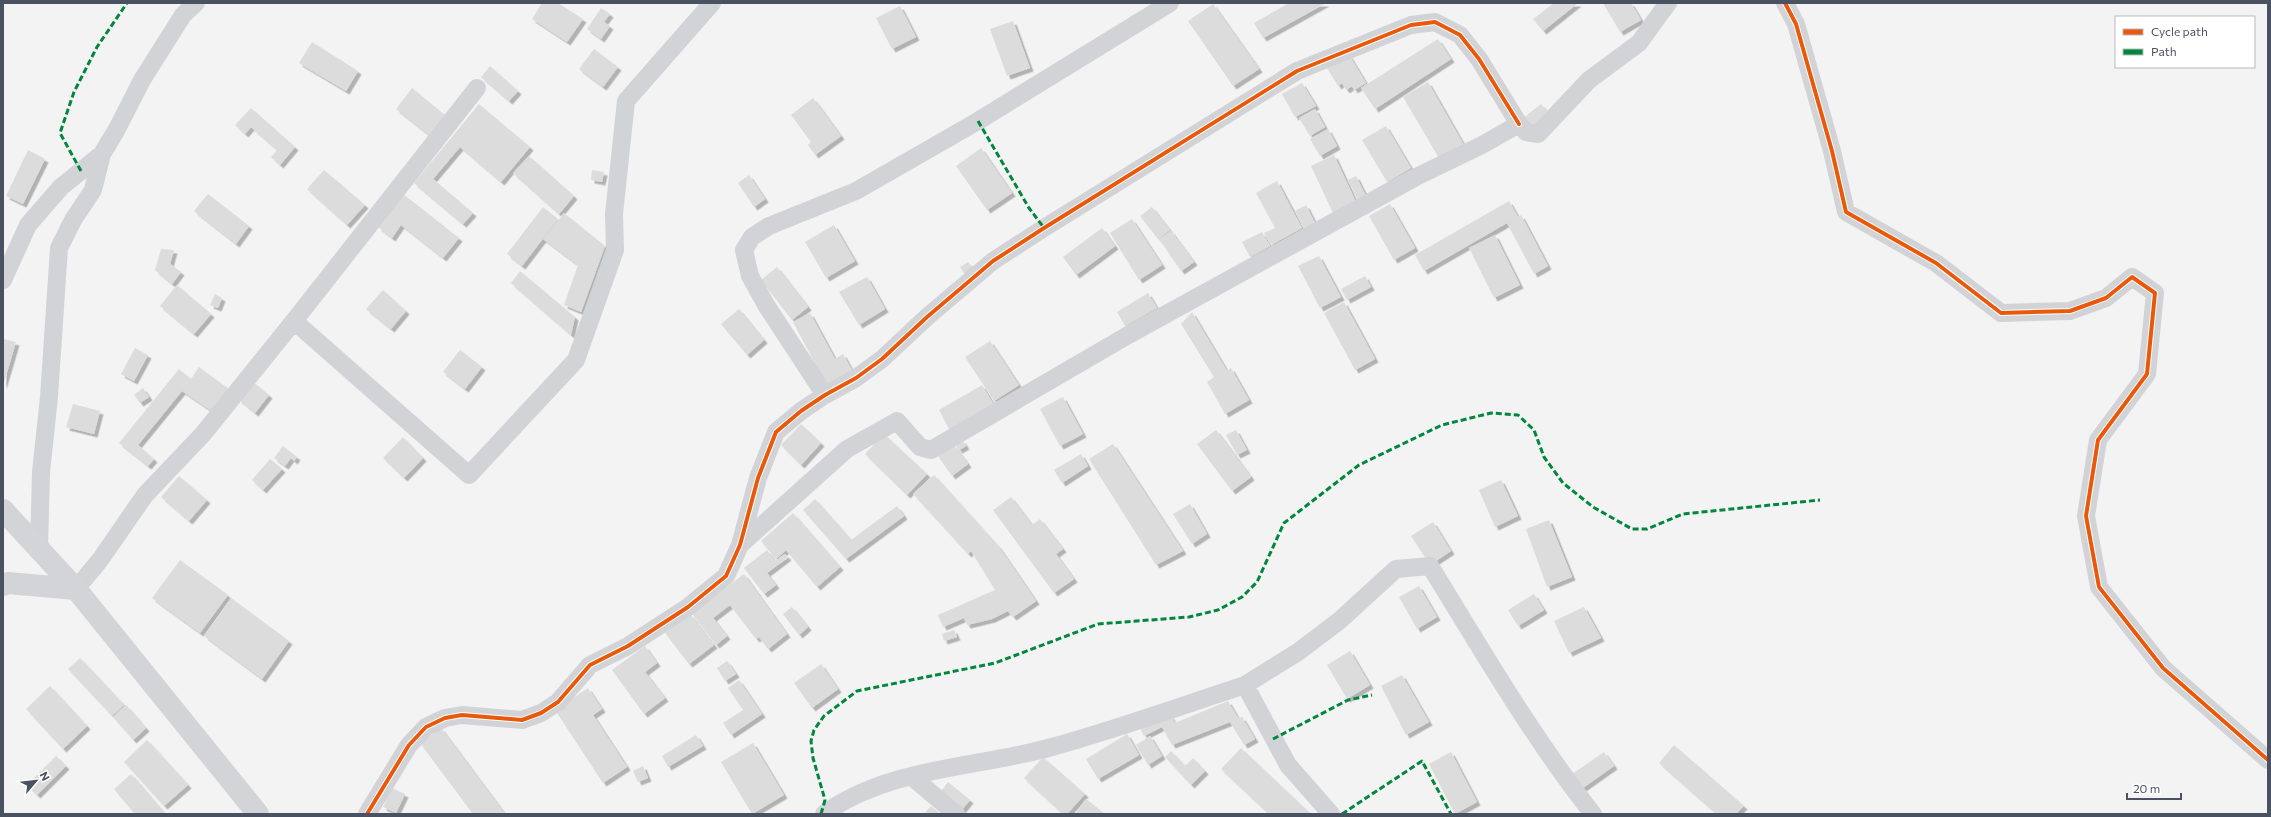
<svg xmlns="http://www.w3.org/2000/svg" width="2271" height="817" font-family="Commissioner,sans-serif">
	<defs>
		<filter id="shadow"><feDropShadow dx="3.5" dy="3.5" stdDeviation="0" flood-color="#0004"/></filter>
	</defs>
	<rect width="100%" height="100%" fill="#f3f3f3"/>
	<path fill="#dcdcdd" filter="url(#shadow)" d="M542,3H558L583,19L567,42L532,19Z
		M1289,3H1326L1263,38L1254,23Z
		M1554,3H1578L1543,31L1533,19Z
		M1603,3H1631L1641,20L1620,32Z
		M1213,4L1259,69L1233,86L1188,21Z
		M900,6L916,37L892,49L876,18Z
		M601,8L610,14L604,22L610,26L601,39L587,29Z
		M1013,21L1030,68L1007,76L990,29Z
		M1438,39L1451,59L1375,109L1361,88Z
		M312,42L358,71L346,91L299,63Z
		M594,49L618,67L603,87L579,69Z
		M1349,55L1366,83L1354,90L1352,86L1346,90L1342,83L1338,86L1327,68Z
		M490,66L518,91L509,101L481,77Z
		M1428,82L1465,147L1440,160L1403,97Z
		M1302,83L1316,106L1295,117L1282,94Z
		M412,88L446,116L430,136L396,109Z
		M813,98L841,136L815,155L808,145L811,142L791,115Z
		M479,104L530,147L501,182L460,147L433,179L473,213L463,224L414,183Z
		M1541,104L1550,115L1531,130L1522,119Z
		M251,108L295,147L280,165L271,157L277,150L251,127L245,134L235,125Z
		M1315,109L1325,127L1310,136L1299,118Z
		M1386,126L1411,168L1387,182L1362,140Z
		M1328,129L1337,146L1320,156L1310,139Z
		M981,148L1012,193L987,210L956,166Z
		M28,150L45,159L23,204L6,196Z
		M1334,155L1356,202L1333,213L1311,166Z
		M529,156L574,196L559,214L513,173Z
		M324,170L365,205L347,225L307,189Z
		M592,170L604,172L602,182L591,180Z
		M749,175L765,199L754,207L738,183Z
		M1356,176L1366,196L1358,200L1348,180Z
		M1277,181L1302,228L1271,245L1264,233L1275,228L1256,193Z
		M208,194L249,226L236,244L194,211Z
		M403,194L459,238L443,258L401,225L392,238L378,227Z
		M1509,201L1518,217L1521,215L1548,266L1534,274L1507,223L1424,271L1415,255Z
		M1390,204L1415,248L1394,260L1369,216Z
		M1306,205L1315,223L1304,229L1295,211Z
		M543,207L558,219L522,266L507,254Z
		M1152,207L1170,230L1158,239L1140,216Z
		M564,213L605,246L581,312L564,305L578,265L543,239Z
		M1132,219L1162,265L1139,280L1110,233Z
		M834,225L855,261L826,278L805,242Z
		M1102,228L1115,246L1076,275L1063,257Z
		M1171,231L1194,262L1181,271L1159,239Z
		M1262,232L1270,246L1250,257L1242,242Z
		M1495,235L1520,285L1494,298L1469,248Z
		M161,249L174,250L170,264L181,272L172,284L155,270Z
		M1319,256L1341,297L1320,308L1298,266Z
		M968,262L972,267L964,273L960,267Z
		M777,267L808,307L792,320L761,280Z
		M520,271L575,317L571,335L511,283Z
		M1365,276L1371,287L1347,300L1341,289Z
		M867,277L885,309L859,325L839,292Z
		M177,285L211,314L194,334L160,306Z
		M383,290L406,311L391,329L366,309Z
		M1148,293L1157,308L1125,326L1117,312Z
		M215,294L222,298L218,308L210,305Z
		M1344,302L1375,359L1355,370L1324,313Z
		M739,309L764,340L747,355L721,324Z
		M1192,312L1227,371L1231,368L1249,400L1225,414L1207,382L1214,377L1181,324Z
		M810,313L835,359L843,354L853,372L827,386L793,322Z
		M3,339L16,342L3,386Z
		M990,341L1019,385L994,401L965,357Z
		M135,348L148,355L134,381L121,374Z
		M460,350L482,367L465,389L443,372Z
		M199,367L229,389L213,412L182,391L138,445L154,459L148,466L119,443L179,369L191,379Z
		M252,381L269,395L255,413L238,399Z
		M982,385L994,405L950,431L939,410Z
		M143,388L149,397L140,403L134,395Z
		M1063,397L1083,434L1060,446L1040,409Z
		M73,404L100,411L94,434L66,427Z
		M801,424L821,443L801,465L781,445Z
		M1216,430L1251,477L1232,491L1197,444Z
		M1236,430L1247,450L1237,455L1226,435Z
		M884,434L927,474L907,495L865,454Z
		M403,437L423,458L404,478L383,458Z
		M962,440L966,446L959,450L955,444Z
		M953,444L968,464L952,476L938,456Z
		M1113,444L1183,551L1156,565L1089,459Z
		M283,446L297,457L294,461L291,458L285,466L274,458Z
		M1081,454L1088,466L1062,483L1054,470Z
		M270,459L282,469L263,490L252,480Z
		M934,475L999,547L1036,601L1013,617L1008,611L992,619L967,625L964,618L943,627L938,615L995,590L971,551L968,554L913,494Z
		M179,476L207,500L189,521L161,497Z
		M1501,480L1518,516L1495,527L1479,490Z
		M1011,497L1032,525L1040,519L1063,549L1056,554L1074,579L1054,593L993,510Z
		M815,499L851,540L897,506L904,516L846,559L803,510Z
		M1190,504L1207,534L1192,544L1173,514Z
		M793,513L840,567L817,587L786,550L776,559L761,541Z
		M1549,520L1572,577L1547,587L1526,529Z
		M1433,522L1451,551L1430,565L1411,536Z
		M767,550L775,561L785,554L788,557L767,573L776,585L764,594L744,568Z
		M180,560L228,595L200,633L152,598Z
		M744,574L787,634L768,649L759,637L756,639L730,605L713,618L727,636L716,645L692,614Z
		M1419,586L1437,617L1417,629L1399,597Z
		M1534,594L1544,610L1518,626L1508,610Z
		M231,598L289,641L262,679L204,636Z
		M792,607L808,627L799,635L783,614Z
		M1584,607L1601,638L1569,653L1554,621Z
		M690,614L714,645L689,664L665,633Z
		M954,630L957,637L944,641L942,634Z
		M645,646L657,663L645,672L665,698L644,714L612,670Z
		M1350,651L1370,685L1347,699L1327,665Z
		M80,658L124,705L112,716L68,669Z
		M727,661L736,674L725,681L717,668Z
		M821,664L838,689L812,708L794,683Z
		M1402,675L1429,722L1406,735L1381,686Z
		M739,680L762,714L731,735L723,723L743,710L728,688Z
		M50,686L87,726L63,749L26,709Z
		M588,688L602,709L593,715L627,767L603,783L555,710Z
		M1228,701L1238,718L1242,717L1255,739L1244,745L1230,722L1172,745L1162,727L1144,736L1140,728L1170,715L1175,723Z
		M126,705L146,728L133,740L113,717Z
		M441,728L505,814H473L420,743Z
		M1127,734L1139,755L1098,779L1086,759Z
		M696,735L703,746L668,767L662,756Z
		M1150,736L1162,756L1148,765L1136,745Z
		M147,740L188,785L164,806L124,762Z
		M753,743L784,795L752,814L721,762Z
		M1674,745L1744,806L1736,814H1717L1659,763Z
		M1241,748L1311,814H1269L1221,769Z
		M1171,751L1185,766L1193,758L1205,771L1191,785L1165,757Z
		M1451,752L1477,802L1455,814L1429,764Z
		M1604,752L1614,766L1580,790L1569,776Z
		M56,756L66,766L37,795L27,785Z
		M1043,757L1085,794L1067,814H1063L1024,778Z
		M643,766L648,778L638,782L633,771Z
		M131,774L165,814H135L114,789Z
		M948,782L970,800L961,811L939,794Z
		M392,788L405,794L396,813L383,807Z
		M1086,799L1105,814H1075Z
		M931,806L940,814H924Z"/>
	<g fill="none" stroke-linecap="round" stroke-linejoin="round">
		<path stroke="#d1d3d6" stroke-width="18" d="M1785,3L1796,24L1832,151L1846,212L1936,263L2001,313L2070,311L2106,298L2132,277L2155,293L2147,374L2098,440L2086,516L2099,587L2163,668L2268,760
			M3,280L28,225L61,187L102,154L117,129L142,80L183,15L196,3
			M294,321L469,475L576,360L615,250L614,214L626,101L712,3
			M825,395L766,305L750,276L744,250L752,237L769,226L856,191L978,121L1170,3
			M740,545L847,449L897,421L920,447L931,450L1130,334L1414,178L1482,145L1519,124L1526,132L1538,134L1589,80L1639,43L1668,3
			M39,550L41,472L49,397L59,248L73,220L93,190L102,154
			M76,589L100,560L145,495L203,434L294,321L477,88
			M1245,685L1298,652L1339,621L1396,569L1430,566C1482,650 1532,737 1593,814
			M911,776L956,814
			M367,814L409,745L426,727L445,718L462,715L522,720L541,713L558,702L590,665L628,646L688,607L726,576L740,545L758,478L776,432L801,411L825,395L856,378L882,359L927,317L993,261L1044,228L1297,71L1411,25L1435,22L1460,35L1479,59L1519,124
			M824,814C888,767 977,768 1052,747C1117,729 1181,706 1245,685L1288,765L1331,814"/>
		<path stroke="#d2d4d7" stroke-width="22" d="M3,510L76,589
			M3,585L8,583L76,589L258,814"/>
		<path stroke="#00873e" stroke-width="3" stroke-dasharray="6 3" stroke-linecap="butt" d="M978,121L1029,208L1044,228
			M81,171L60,133L74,92L97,47L127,3
			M1273,739L1348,700L1372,695
			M821,814L825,800L813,758L811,741L814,730L824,716L857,691L995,663L1098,624L1189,617L1218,610L1242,597L1257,582L1284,523L1359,465L1442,425L1491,413L1518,415L1534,430L1544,457L1563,483L1593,507L1632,529H1647L1683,514L1820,500
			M1342,814L1422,761L1451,814"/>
		<g stroke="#fff" stroke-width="6">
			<path id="cycleway" d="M1785,3L1796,24L1832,151L1846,212L1936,263L2001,313L2070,311L2106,298L2132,277L2155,293L2147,374L2098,440L2086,516L2099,587L2163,668L2268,760
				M367,814L409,745L426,727L445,718L462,715L522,720L541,713L558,702L590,665L628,646L688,607L726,576L740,545L758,478L776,432L801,411L825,395L856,378L882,359L927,317L993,261L1044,228L1297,71L1411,25L1435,22L1460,35L1479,59L1519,124"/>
		</g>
		<use href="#cycleway" stroke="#e8590c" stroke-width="4"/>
	</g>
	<rect width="2271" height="817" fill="none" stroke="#4a5160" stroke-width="8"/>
	<rect x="2115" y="16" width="140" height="52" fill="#ffffff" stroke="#b7b9bf"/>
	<rect x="2123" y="29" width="20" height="6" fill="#e8590c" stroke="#b7b9bf"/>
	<text x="2151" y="36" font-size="12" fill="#4a5160">Cycle path</text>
	<rect x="2123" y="49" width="20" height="6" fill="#00873e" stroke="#b7b9bf"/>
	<text x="2151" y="56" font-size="12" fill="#4a5160">Path</text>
	<g transform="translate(36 781) rotate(62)" stroke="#ffffff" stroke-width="3" paint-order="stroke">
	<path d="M0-3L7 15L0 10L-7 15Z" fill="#4a5160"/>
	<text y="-6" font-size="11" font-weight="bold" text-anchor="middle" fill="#4a5160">N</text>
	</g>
	<path d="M2127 793v6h54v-6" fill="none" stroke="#4a5160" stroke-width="2"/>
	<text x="2133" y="793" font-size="12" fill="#4a5160" stroke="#ffffff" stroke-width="3" paint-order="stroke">20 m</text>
</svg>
